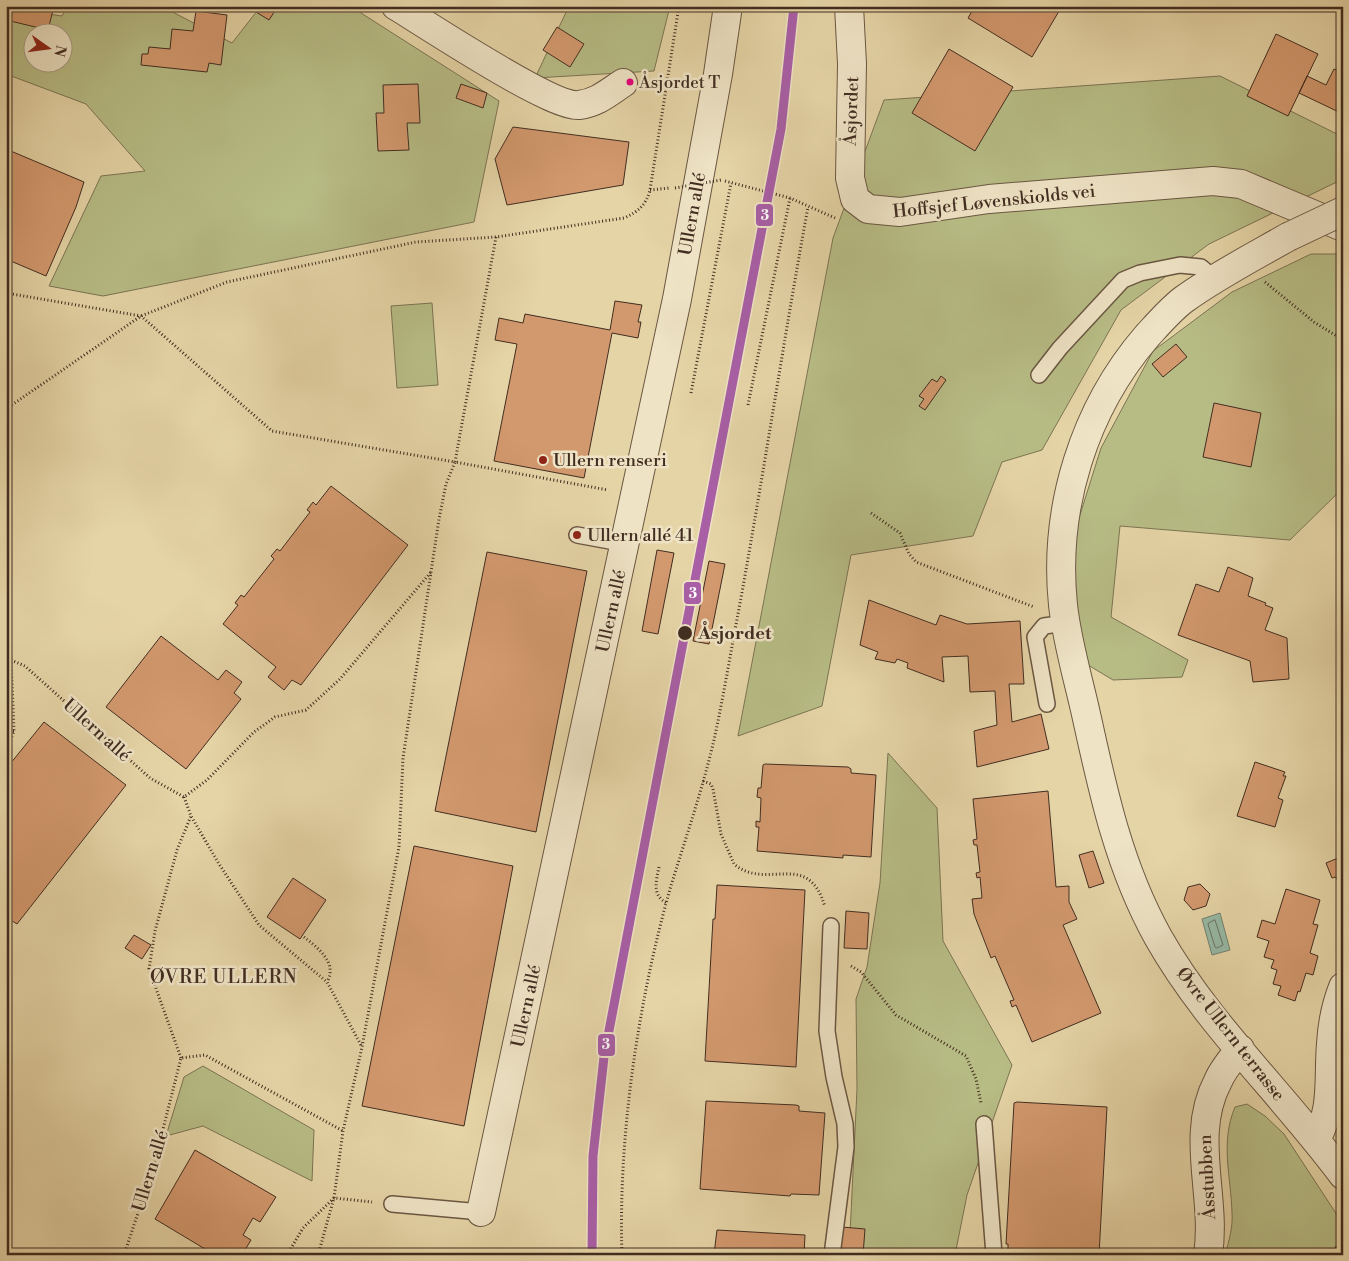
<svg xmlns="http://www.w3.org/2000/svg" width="1349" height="1261" font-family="'Libre Bodoni',serif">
	<rect width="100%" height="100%" fill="#e5d4a6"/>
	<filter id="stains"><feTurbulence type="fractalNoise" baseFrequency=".004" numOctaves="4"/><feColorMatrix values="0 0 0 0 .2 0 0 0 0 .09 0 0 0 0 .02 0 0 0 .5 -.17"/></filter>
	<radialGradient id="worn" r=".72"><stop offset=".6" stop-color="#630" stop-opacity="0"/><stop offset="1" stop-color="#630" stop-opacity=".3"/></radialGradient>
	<path fill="#b7bc85" stroke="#7c7453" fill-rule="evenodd" d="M67,6H161L232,43L261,6H350L499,101L474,222L103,296L49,286L101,176L145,171L86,104L6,74V8L62,16ZM32,32H62V62H32Z
		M569,6H670L654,71L535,78Z
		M1220,76L1343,137V179L1209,244L1121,310L1042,450L1002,462L973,536L851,555L822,706L738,736L833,238L884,100Z
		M1311,254H1343V488L1290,540L1120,526L1111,617L1188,660L1182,677L1113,680L1088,665L1068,603L1074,534L1101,448L1153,351L1232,292Z
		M432,303L438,385L397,388L391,306Z
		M888,753L937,808L943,941L1012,1065L967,1195L955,1255H849L857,1089L856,999L867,967L880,883Z
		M203,1066L314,1130L312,1181L203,1126L166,1136L184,1077Z
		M1247,1104L1265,1116L1284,1134L1343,1224V1241L1328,1255H1225C1229,1241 1233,1227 1232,1213C1231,1176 1220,1143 1235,1107Z"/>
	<path fill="#96b8a4" stroke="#748070" d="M1220,913L1230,950L1212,955L1202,919Z"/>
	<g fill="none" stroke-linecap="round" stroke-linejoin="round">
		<path stroke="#6c7262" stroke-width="1" d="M1215,920L1223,945L1217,948L1215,947L1208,924Z"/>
	</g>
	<path fill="#d3996e" stroke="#422d21" d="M6,6H54L48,30L6,20Z
		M260,6H278L269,20L256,12Z
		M975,6H1062L1032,57L968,18Z
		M196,11L227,15L221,65L209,63L207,72L141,65L142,54H148L149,47L170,49L172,29L193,31Z
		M557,27L584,44L570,67L543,50Z
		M1276,34L1318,54L1288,116L1247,96Z
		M949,49L1013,87L975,151L912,113Z
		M1334,69L1343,73V114L1299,93L1307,76L1326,85Z
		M418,84L420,123H407L409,150L378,151L376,113H384L383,85Z
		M461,84L487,93L483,108L456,98Z
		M513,127L629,142L623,185L507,205L495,159Z
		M6,149L84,182L76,207L46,276L6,259Z
		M615,301L642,305L638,322H641L638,338L612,333L584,478L494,461L517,344L495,340L499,318L523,323L525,314L610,330Z
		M1176,344L1187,357L1163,377L1152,364Z
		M941,376L946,380L925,410L919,406L924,399L919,396L932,379L937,382Z
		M1214,403L1261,413L1251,467L1203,457Z
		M331,486L408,545L301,685L292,680L284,690L268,677L276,667L223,624L238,605L235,603L241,595L244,597L274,559L271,556L277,549L280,551L310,512L307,510L313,502L316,505Z
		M657,550L674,553L658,634L642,631Z
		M487,552L587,571L536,832L435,811Z
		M709,561L725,564L709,644L693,641Z
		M1228,567L1253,578L1248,596L1266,603L1265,605L1273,608L1265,630L1287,638L1289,679L1253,682L1250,661L1178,635L1196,584L1219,592Z
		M869,600L936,625L940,615L967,624L1020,621L1024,684H1009L1012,722L1041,714L1049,749L977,767L974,731L997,725L995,691L970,692L968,656L942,657L944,682L907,668L908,663L897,659L895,663L875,659L878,652L860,645Z
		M161,636L218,680L226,670L242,682L234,693L241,699L186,769L106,707Z
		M44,722L126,785L17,924L6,917V769Z
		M1255,762L1285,772L1283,776H1286L1278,798L1283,800L1275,827L1237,816Z
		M765,764L848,767L851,769V773L876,775L871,857L843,855V858L757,851L759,827H756V821L760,822L761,798L757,797L758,788H761L763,765Z
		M1048,791L1056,887L1069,886V902L1077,919L1063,925L1101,1013L1032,1042L1016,1005L1012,1007L1010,1001L1014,1000L995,956L991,958L974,914L972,899L982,898L980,877L977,878L976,873L980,872L977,845H974L973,840L977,839L973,799Z
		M414,846L513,866L464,1126L362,1106Z
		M1093,851L1104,883L1089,888L1079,855Z
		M1343,856V892H1342L1336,877L1332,878L1326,863Z
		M293,878L326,900L300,939L267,917Z
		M1200,884L1210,894L1206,906L1193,910L1184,900L1188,887Z
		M717,885L805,890L796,1067L705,1061L713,919H715Z
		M1286,889L1320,900L1313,924L1318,925L1310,953L1318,956L1313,975L1306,973L1300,992L1298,991L1295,1001L1278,995L1281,986L1273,984L1277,970L1271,968L1274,960L1264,957L1269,941L1257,937L1262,920L1275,924Z
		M846,911L869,913L867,949L844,948Z
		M134,935L151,945L142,959L125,948Z
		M706,1101L796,1105L799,1106V1111L825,1113L819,1195L791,1194L790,1196L700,1189Z
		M1017,1102L1107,1107L1099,1255H1006L1008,1253V1244H1006L1014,1103Z
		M195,1150L276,1197L260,1222L253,1218L243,1235L251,1240L242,1255H215L155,1219Z
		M842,1227L865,1229L863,1255H840Z
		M717,1230L805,1235L804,1255L714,1254Z"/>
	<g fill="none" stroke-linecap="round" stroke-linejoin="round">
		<g stroke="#6b5742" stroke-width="18">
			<path id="lane" d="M1039,375L1060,348L1123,280L1140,273L1180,265L1201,267L1215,279
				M577,535L626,544
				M1047,704L1035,637L1044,626L1066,623
				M831,926L827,1031L834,1077L845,1124L846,1147L832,1255
				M984,1124L994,1255
				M392,1204L481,1212"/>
		</g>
		<g stroke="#6b5742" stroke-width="30">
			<path id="street" d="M396,6C426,24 552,108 579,105C597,103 609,92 623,83
				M849,6L852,64L850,178L855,199L868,209L900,212L989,199L1213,181L1241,184L1343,227
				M1288,237C1253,257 1216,276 1183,300C1170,310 1158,324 1147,336C1084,409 1053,508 1063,605C1067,642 1078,678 1086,714C1103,792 1119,867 1158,937C1207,1024 1283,1094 1343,1175
				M1316,1139C1334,1109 1328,1078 1331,1044C1332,1025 1336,1005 1343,987
				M481,1212L677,299L718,74L728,6
				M1208,1255C1217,1196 1189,1136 1218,1081C1223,1069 1232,1059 1240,1049"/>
		</g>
		<path stroke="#422d21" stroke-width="3" stroke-dasharray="1 2.5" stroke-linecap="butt" d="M648,86L666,89
			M725,181L790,198L835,218
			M650,190L669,188
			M1265,282L1314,322L1343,340
			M6,293L141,316L272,431L455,462L496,237
			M691,393L731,183
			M748,405L790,198
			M6,409L141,316L227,282L416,242L496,237L624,218C638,212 646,205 650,190L679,6
			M871,513L900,533L909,554L916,562L1034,607
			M6,650L11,660L14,731L6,751
			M11,660L25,666L150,778L184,797L207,780L254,732L275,717L306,710L340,679L432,571
			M6,732L14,731
			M703,781L711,784L713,789L721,834L734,864C767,892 808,848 825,907
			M184,797L191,816L219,864L259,925L327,982L362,1047
			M659,867C656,881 652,896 667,903
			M304,937C318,948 338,963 327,982
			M851,966L861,972L896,1015L966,1056L976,1079L981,1103
			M181,1058L149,969L155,931L177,850L191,816
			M124,1255L154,1165L181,1058L205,1055L343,1131
			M287,1255L303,1228L334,1198L372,1202
			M318,1255L334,1198L343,1131L362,1047L399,847L403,758L439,519L446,484L455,462L608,490
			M622,1255C618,1137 638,1002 670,889C685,840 702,791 714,740C723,699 730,656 738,614C763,479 783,343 808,207
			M1328,1255L1343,1241"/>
		<use href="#lane" stroke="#eee3c5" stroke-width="15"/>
		<use href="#street" stroke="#eee3c5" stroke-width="28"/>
		<g stroke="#6b5742" stroke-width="30" stroke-linecap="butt">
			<path id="street-bridge" d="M1288,237L1343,211"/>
		</g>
		<path stroke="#422d21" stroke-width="3" stroke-dasharray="1 2.5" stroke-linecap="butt" d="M675,188L721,180"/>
		<use href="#street-bridge" stroke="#eee3c5" stroke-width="28"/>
		<g stroke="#eee3c5" stroke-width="12">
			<path id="metro-1" d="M592,1255L593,1156L604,1057L781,129L794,6"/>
		</g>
		<use href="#metro-1" stroke="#a85fa5" stroke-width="9"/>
	</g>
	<circle fill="#e5007d" stroke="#eee3c5" stroke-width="2" cx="630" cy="82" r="4.5"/>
	<g fill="#8f2418" stroke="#eee3c5" stroke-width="2">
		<circle cx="543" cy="460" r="5"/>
		<circle cx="577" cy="535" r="5"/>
	</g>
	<circle fill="#422d21" stroke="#eee3c5" stroke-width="2" cx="685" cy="633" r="8"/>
	<g text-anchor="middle" stroke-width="5" stroke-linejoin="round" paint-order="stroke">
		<g font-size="17" fill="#422d21" stroke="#eee3c5" text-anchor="start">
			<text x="639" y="88">Åsjordet T</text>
		</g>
		<g font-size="18" fill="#422d21" stroke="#eee3c5">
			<text transform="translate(851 111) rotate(-88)" y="6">Åsjordet</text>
			<text transform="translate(994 201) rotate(-6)" y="6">Hoffsjef Løvenskiolds vei</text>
			<text transform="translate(692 214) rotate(-80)" y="6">Ullern allé</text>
			<text transform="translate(611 611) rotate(-78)" y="6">Ullern allé</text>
			<text transform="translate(97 730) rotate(42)" y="6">Ullern allé</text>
			<text transform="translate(526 1006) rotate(-78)" y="6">Ullern allé</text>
			<text transform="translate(1231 1034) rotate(52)" y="6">Øvre Ullern terrasse</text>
			<text transform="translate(150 1171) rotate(-73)" y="6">Ullern allé</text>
			<text transform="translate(1207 1177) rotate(-93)" y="6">Åsstubben</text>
		</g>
		<g font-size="18" fill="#422d21" stroke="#eee3c5" text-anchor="start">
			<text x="553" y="466">Ullern renseri</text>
			<text x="587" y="541">Ullern allé 41</text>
		</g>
		<g font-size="18" font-weight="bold" fill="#422d21" stroke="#eee3c5" text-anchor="start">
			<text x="698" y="639">Åsjordet</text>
		</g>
		<g font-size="19" letter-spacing="1" fill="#422d21" stroke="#eee3c5">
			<text x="224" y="983">ØVRE ULLERN</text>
		</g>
	</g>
	<g stroke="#eee3c5" stroke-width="2">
		<rect x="755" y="203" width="19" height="24" rx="5" fill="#a85fa5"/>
		<rect x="683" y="581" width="19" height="24" rx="5" fill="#a85fa5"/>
		<rect x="597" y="1033" width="19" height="24" rx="5" fill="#a85fa5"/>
	</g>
	<g font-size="14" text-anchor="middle" font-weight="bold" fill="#fff">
		<text x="765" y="220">3</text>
		<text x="693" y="598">3</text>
		<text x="606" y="1049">3</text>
	</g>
	<rect width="1349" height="1261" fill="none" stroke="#e5d4a6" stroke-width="25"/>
	<rect x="8" y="8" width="1334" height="1246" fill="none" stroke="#422d21" stroke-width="2.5"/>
	<rect x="12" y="12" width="1324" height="1236" fill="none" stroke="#422d21"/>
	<g transform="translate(48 48) rotate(104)"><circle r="24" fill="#eee3c5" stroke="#a99a83"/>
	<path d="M0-4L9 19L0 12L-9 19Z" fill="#8f2418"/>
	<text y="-8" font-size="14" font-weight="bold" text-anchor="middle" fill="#422d21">N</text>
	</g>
	<rect width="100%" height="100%" filter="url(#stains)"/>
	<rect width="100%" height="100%" fill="url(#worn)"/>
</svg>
